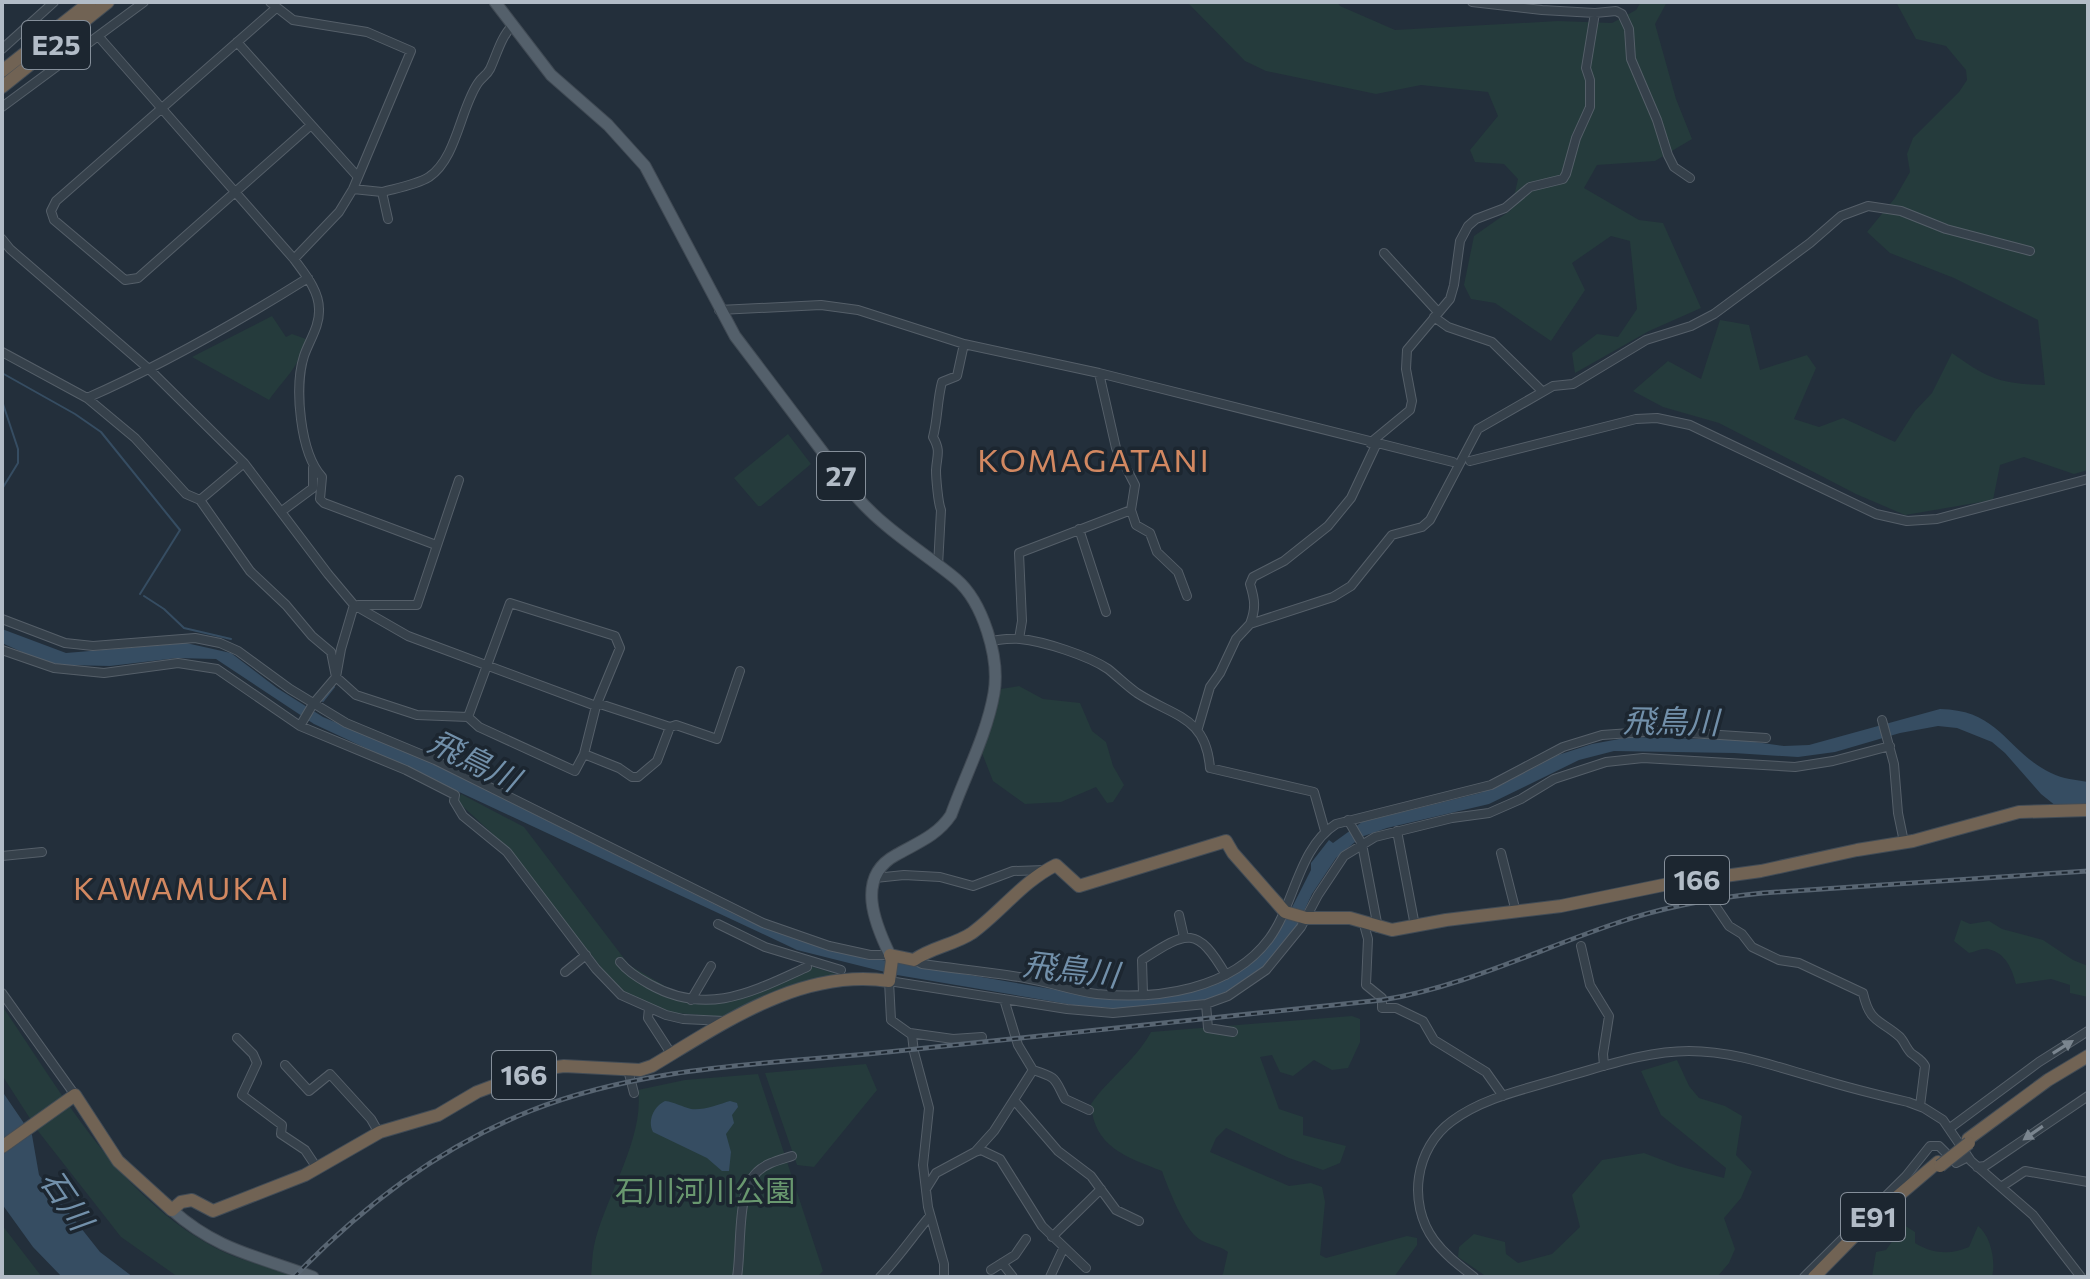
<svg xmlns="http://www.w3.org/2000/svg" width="2090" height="1279" font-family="Commissioner,'Noto Sans JP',sans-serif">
	<rect width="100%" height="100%" fill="#232f3b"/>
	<path fill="#253b3c" d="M1187,2H1337L1340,6L1395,30L1558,21L1612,23L1636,10L1641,2H1667L1655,24L1676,99L1692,139L1655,161L1597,165L1584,188L1639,220L1663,223L1701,308L1649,331L1575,373L1572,353L1597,334L1618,337L1637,309L1630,241L1611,236L1572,263L1585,290L1551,341L1495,303L1471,299L1464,285L1474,236L1511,210L1518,179L1504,164L1475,162L1470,150L1498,116L1488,92L1421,85L1376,94L1266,71L1245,61Z
		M1896,2H2088V470L2074,474L2024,457L2000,465L1993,500L1905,515L1856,494L1719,423L1663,407L1633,391L1668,361L1701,379L1720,320L1749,325L1760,370L1807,355L1816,368L1794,419L1819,427L1843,418L1895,442L1915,411L1932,393L1952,353C1988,379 2001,384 2045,385L2038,320L1954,278L1890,253L1867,232L1895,198L1910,172L1907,154L1913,138L1959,92L1967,80L1966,70L1946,46L1916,39Z
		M272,316L286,337L292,334L306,339C302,364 283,380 269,400L192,357Z
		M788,434L811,464L761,506H758L734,478Z
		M1019,686L1043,699L1080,703L1092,731L1106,742L1113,766L1124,785L1113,802L1107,803L1096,787L1061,802L1025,804L993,781L980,748L1001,689Z
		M461,794L524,827L629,965L675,992L726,999L803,964L840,975L726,1017L663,1012L621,993L508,848L458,802Z
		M1961,920L1970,924L1989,921L2002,929L2043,940L2073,960L2088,966V997L2070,993V985L2051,979L2016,984C2012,969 2006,953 1988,949C1982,948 1975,952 1969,953L1954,941Z
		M2,1006C65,1097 122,1204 226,1253C246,1262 269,1267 290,1274L287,1277H178L121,1237L38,1131L2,1075Z
		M1352,1016L1360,1019V1042L1348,1068L1332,1070L1314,1060L1293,1076L1280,1072L1272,1055L1260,1057L1279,1109L1303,1117V1135L1346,1146L1340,1163L1323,1170L1289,1158L1226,1128L1216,1138L1210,1152L1289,1186L1311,1183L1322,1187L1325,1202L1320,1255L1326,1258L1407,1236L1417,1238V1245L1394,1277H1220L1223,1274L1228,1252C1219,1245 1208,1245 1199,1239C1184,1229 1168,1188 1162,1171C1126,1157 1094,1147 1091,1104C1109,1078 1136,1060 1151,1032Z
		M1677,1060L1689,1086L1699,1098L1725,1106L1742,1116L1736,1155L1752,1172L1741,1198L1724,1218L1735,1249L1729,1263L1717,1277H1487L1458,1257L1459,1247L1474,1234L1505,1242L1506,1254L1518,1263L1552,1254L1580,1227L1572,1195L1602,1160L1644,1153L1678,1166L1724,1178L1726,1168L1661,1115L1641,1071Z
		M866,1064L877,1090L814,1167L797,1165L765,1073Z
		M758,1074L823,1271L817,1277H591C592,1267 592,1256 594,1246C604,1199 645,1138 638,1090L685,1080Z
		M2,1225L42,1277H2Z
		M1904,1225L1915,1232V1243C1933,1254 1950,1255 1969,1247L1978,1226C1991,1236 1996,1262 1992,1277H1872L1876,1252L1886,1250Z"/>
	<path fill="#364d62" d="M2,629L66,653L186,643L231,653L277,688L323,717L430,762L744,919L841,953L1092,996L1209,985L1270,942L1285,921L1311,870V863L1329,840L1333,843L1362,822L1480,793L1503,784L1558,755L1592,744L1630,737L1741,740L1784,746L1809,745L1940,709C2000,710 2006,751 2051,773C2063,779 2076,780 2088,782V805L2056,806L2041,794L2005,753L1992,742L1957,728L1938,726L1900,733L1835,752L1798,757L1734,753L1614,751L1579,760L1489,804L1387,828L1361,837L1336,858L1312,894L1296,928L1269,964L1245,983L1208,1000L1128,1009L1079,1006L897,975L797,950L314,724L216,659L177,658L110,666L66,665L44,662L2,643Z
		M2,1091L32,1135L39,1175L100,1252L133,1277H62L33,1247L2,1204Z
		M665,1101C675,1102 682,1107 691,1109C702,1111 720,1104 730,1101L737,1103L738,1107L732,1115L734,1123L726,1134L731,1152L729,1171H722L707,1158L653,1132C647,1121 654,1106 665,1101Z"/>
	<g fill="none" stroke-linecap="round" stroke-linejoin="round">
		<path stroke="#364d62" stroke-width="2" d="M2,373L75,414L101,432L180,530L140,594
			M2,401L18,449V463L2,489
			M144,596L164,609L184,628L231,639
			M323,701L334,687"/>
		<g stroke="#555f69" stroke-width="10">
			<path id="minor" d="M270,2L293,20L367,32L411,51L353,189L339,212L294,259
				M1472,2L1542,10L1595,13L1616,11L1622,14L1629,29L1631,59L1657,120L1668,155L1674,167L1690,178
				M275,9L56,201L51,211L54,220L125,280L138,278L311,125
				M99,37L294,259C304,273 319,290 319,309C320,326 309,341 304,356C294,387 300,453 322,477L320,499L324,503L436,545
				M237,42L358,177
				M2,49L54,2
				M2,107L144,2
				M353,189L382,192L388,219
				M382,192C397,188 416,185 429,177C457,158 460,109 478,83C482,77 487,75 490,69C497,54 501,37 512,26
				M2,239L10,249L150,370L244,463L328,574L354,605L408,636L596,706
				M1384,253L1438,312
				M719,310L821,305L858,310L964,344L1099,373L1453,462
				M1434,317L1448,327L1492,342L1542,391
				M2,352L87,398L135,438L186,494L200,500L250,571L286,605L312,636L331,652L336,677L356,695L417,715L468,717L479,727L575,771L584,754L596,706L620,648L615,636L510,603L468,717
				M1099,373L1116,448L1135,485L1131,510L1136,525L1150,533L1157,552L1178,572L1187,596
				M87,398C165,364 236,323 308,278
				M1370,443L1410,410L1412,401L1406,369L1407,350L1450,299L1454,285L1460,241L1468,226L1476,219L1505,208L1530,187L1563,179L1566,174L1576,138L1590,107V80L1586,68L1595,13
				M1470,461L1636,419L1657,418L1690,425L1876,514L1907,521L1937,519L2088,479
				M200,500L244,463
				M282,511L313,488V468
				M1079,529L1106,612
				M938,566L941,510C938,503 936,477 936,470C937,455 941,451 933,437C938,418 937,401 942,382L957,376L964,344
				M358,605H417L459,480
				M2,619L65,643L93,646L195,638L220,643L238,651L290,689L346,723L435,760L763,923L829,946L870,955H890
				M1250,624C1256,609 1255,600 1250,584L1253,577L1284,561L1328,526L1351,498L1376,445
				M1019,639L1022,621L1019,553L1131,510
				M989,641C999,640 1010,638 1020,639C1043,641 1089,656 1108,669C1118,677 1127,686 1137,693C1174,717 1206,716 1210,768L1314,792L1325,831
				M2,650L54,668L104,673L178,663L217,669L300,726L406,770L455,795L454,801L463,816L507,852L596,969L621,995L666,1015L683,1019L724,1021
				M1882,720L1894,764L1898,813L1904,842
				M300,726L313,704L336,677L341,649L354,605
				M670,727L676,725L717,739L740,671
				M1198,728L1210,687L1220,673L1236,639L1250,624L1333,597L1351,586L1392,535L1422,527L1430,520L1478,429L1553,386L1573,384L1646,340L1691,326L1714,314L1810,243L1841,216L1868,206L1901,211L1946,229L2030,251
				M584,754L619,768L632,777H638L657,761L670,727L597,703
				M1348,820L1362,844L1378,928
				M1397,831L1415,926
				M1501,853L1516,912
				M2,856L42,852
				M875,878L904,875L940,877L973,886L1013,871L1045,870
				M1673,883L1683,890L1710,898L1729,926L1742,934L1752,947L1779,960L1799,963L1863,993C1870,1024 1880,1019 1900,1037C1904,1041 1906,1048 1911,1053C1917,1058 1921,1059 1925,1066L1920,1106
				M1179,915L1184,937
				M1363,921L1368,939L1366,985L1382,998V1008H1396L1423,1021L1434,1040L1486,1072L1503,1096
				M718,924L765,947L841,970
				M1581,946L1590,985L1609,1016L1603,1054L1604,1066
				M914,960L922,964C957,969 991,972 1025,978C1049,982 1073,991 1097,994C1157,1000 1231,990 1269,939C1295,904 1298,848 1336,824L1491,785L1563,747L1602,735L1659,731L1766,738
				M620,962C628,972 638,978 649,984C707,1017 752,992 807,967
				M565,972L586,955
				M2,993L75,1095
				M1143,994L1142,960C1188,930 1197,926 1226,975
				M1004,999L1018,1045L1033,1070
				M691,1000L711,966
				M1206,1004L1208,1028L1233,1032
				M649,1008L648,1018L672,1055
				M910,1033L953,1039L982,1037
				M237,1038L253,1054L257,1063L242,1095L282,1125L281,1134L305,1150L317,1168
				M285,1065L309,1091L330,1074L371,1119L379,1133
				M628,1070L634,1093
				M1014,1100L1058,1151L1091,1176L1116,1210L1139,1221
				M1950,1128L2039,1062L2088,1031
				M975,1152L981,1150L1000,1159L1042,1226L1086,1268
				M1977,1167L1985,1166L2088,1096
				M2001,1187L2025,1171L2088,1182
				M926,1189L936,1173L975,1152L994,1131L1033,1070C1058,1078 1054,1078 1065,1099L1089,1110
				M1052,1237L1101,1189
				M1002,1263L1013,1277
				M991,1270L1015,1255L1026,1239
				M737,1277C742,1248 736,1192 757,1172C766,1163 780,1160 792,1156
				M880,1277C899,1257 913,1236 930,1216
				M944,1277V1264L928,1207L923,1165L929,1108L914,1052L912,1035L891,1020L889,981L1067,1009L1113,1013L1206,1004L1228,996L1266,970L1301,927L1318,895L1344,856L1375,837L1452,818L1489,813L1521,799L1554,779L1606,762L1643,758L1795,767L1833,761L1890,746
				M1050,1277L1063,1249
				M1474,1277C1460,1266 1445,1255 1434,1240C1407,1203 1415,1148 1452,1121C1484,1097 1527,1089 1565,1077C1605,1066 1647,1051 1689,1051C1734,1051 1777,1067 1820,1079C1849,1088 1878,1095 1908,1102L1924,1108L1943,1120L1971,1161L2033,1215L2081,1277
				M1804,1277L1906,1176L1930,1146H1939L1956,1163L1968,1157"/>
		</g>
		<g stroke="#404a54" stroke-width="13">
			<path id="major" d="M495,2L551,75L608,125L645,166L735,336L856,496C884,529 923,552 956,579C983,602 1000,658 994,693C987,734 965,776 951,815C937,836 917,843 896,855C855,877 875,924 890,955
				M172,1210C218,1251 258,1256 313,1277"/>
		</g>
		<g stroke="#424c56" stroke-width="14">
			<path id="highway" d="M2,71L90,2
				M2,87L108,2
				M890,955L914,960C932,947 954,945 972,933C1001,912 1023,881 1056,865L1079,886L1226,841L1233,853L1285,912L1306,918H1350L1392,930L1446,920L1561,906L1673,883L1761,871L1857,850L1913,841L2019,812L2088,810
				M1968,1139L2048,1080L2088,1056
				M2,1147L75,1095L118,1161L172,1210L181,1202L192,1200L213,1211L305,1175L380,1132L438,1115L477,1092L520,1076L542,1069L564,1066L640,1070L652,1066C724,1023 801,968 889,981L892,960L890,955
				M1814,1277L1871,1219L1938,1162"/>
		</g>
		<use href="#minor" stroke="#36414b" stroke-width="8"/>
		<use href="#major" stroke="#54606b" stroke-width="11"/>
		<use href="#highway" stroke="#716354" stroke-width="12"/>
		<g stroke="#586572" stroke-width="5">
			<path id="rail" d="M294,1277C363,1206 438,1148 530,1111C643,1066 768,1064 888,1052C1052,1035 1217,1018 1382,1000C1463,987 1537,950 1614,924C1662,907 1712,898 1763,893L2088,871"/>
		</g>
		<use href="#rail" stroke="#1c2630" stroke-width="2" stroke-dasharray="6" stroke-linecap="butt"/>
		<g stroke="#424c56" stroke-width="14" stroke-linecap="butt">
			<path id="highway-bridge" d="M1940,1166L1969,1143"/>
		</g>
		<use href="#highway-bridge" stroke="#716354" stroke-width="12"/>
	</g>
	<defs><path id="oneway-solid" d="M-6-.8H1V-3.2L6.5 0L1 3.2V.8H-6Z" transform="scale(2)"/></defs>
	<g fill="#7a858f">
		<use href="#oneway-solid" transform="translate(2063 1047) rotate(-32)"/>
		<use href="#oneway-solid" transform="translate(2033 1133) rotate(145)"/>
	</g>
	<g text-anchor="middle" stroke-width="7" stroke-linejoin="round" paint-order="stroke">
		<g fill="#1c2630" stroke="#858f9a" stroke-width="2">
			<rect x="22" y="21" width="68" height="48" rx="6"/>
			<rect x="817" y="452" width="48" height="48" rx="6"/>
			<rect x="1665" y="856" width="64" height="48" rx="6"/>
			<rect x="492" y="1051" width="64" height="48" rx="6"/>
			<rect x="1841" y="1193" width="64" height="48" rx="6"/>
		</g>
		<g font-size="28" font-weight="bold" fill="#b2bcc7">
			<text x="56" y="55">E25</text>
			<text x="841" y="486">27</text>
			<text x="1697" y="890">166</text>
			<text x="524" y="1085">166</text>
			<text x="1873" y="1227">E91</text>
		</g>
		<g font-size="30" fill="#69986f" stroke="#1c2630">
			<text x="705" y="1202">石川河川公園</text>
		</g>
		<g font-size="32" letter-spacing="2" fill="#d28861" stroke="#1c2630">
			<text x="1094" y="472">KOMAGATANI</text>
			<text x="182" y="900">KAWAMUKAI</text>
		</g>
		<g font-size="32" font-style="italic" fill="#7290aa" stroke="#1c2630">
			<text transform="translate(1671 722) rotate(1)" y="11">飛鳥川</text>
			<text transform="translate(474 761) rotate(26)" y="11">飛鳥川</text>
			<text transform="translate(1071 970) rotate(7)" y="11">飛鳥川</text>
			<text transform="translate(66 1200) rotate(56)" y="11">石川</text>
		</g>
	</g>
	<rect width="2090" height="1279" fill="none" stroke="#b2bcc7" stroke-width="8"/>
</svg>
